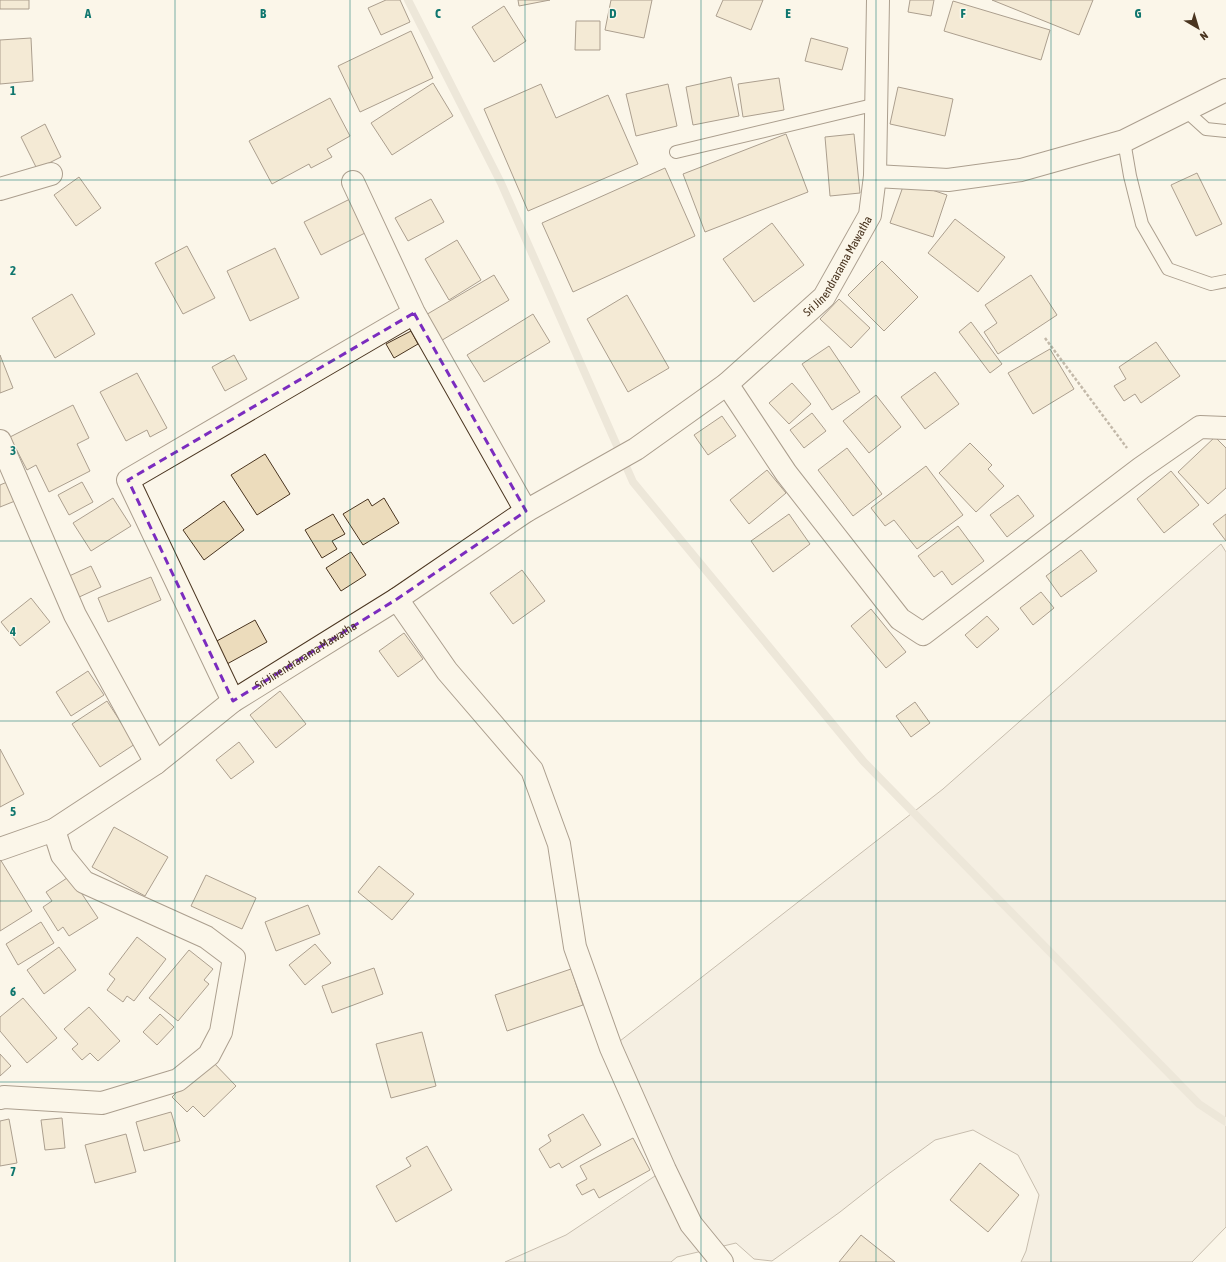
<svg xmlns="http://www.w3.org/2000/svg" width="1226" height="1262" font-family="'Asap Condensed',sans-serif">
	<rect width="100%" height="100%" fill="#fbf6e9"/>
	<path fill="#ede6d9" stroke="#887966" d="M1221,544L1226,552V1227L1192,1262H1021L1026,1251L1039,1195L1018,1155L973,1130L935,1140L887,1175L840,1212L772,1261L754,1259L736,1243L677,1257L671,1262H505L566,1235L664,1170L611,1048L943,789Z"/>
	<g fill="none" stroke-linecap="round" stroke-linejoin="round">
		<path stroke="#dcd4c6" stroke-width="8" d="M408,0L501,183L633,482L864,762L1199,1104L1226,1122"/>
	</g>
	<path fill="#ecdcbc" stroke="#4a3520" d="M0,0H29V9H0Z
		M386,0H400L410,22L381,35L368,8Z
		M518,0H550L519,6Z
		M611,0H652L644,38L605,30Z
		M723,0H763L751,30L716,16Z
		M910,0H934L931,16L908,12Z
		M992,0H1093L1079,35Z
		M953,1L1050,30L1041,60L944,31Z
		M504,6L526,41L494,62L472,27Z
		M576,21H600V50H575Z
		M411,31L433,78L360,112L338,66Z
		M31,38L33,81L0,84V40Z
		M811,38L848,48L842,70L805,61Z
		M731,77L739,116L693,125L686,87Z
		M779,78L784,110L743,117L738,84Z
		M433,83L453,116L392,155L371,123Z
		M541,84L556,118L608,95L638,164L528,211L484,109Z
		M668,84L677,126L636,136L626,94Z
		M898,87L953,99L945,136L890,124Z
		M330,98L350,136L327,149L332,157L311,168L309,164L272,184L249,141Z
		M45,124L61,157L37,169L21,137Z
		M786,134L808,192L705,232L683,174Z
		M854,134L860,193L830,196L825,137Z
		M665,168L695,236L573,292L542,223Z
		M1197,173L1222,224L1196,236L1171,185Z
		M79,177L101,208L76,226L54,195Z
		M905,181L947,195L933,237L890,223Z
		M350,199L367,232L321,255L304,222Z
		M431,199L444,222L408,241L395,218Z
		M955,219L1005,257L978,292L928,253Z
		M772,223L804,265L754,302L723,259Z
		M457,240L481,280L449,300L425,259Z
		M187,246L215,298L183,314L155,263Z
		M275,248L299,298L250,321L227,271Z
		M882,261L918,297L884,331L848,295Z
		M494,275L509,300L439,342L424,316Z
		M1031,275L1057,315L998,354L984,332L997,323L985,305Z
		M72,294L95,334L55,358L32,318Z
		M627,295L669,368L628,392L587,319Z
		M839,299L870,328L851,348L820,319Z
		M533,314L550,342L484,382L467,355Z
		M971,322L1002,364L990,373L959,332Z
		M411,331L418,344L394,358L386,344Z
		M1156,342L1180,376L1141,403L1135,394L1124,401L1114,386L1126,379L1119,367Z
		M829,346L860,392L832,410L802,364Z
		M1050,349L1074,389L1033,414L1008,373Z
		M0,355L13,388L0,393Z
		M234,355L247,379L225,391L212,367Z
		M935,372L959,404L925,429L901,397Z
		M137,373L167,428L150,437L147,430L126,441L100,392Z
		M792,383L811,404L789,424L769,403Z
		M876,395L901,427L869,453L843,421Z
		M73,405L89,438L77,444L90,471L49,492L36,465L27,470L10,437Z
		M812,413L826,431L804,448L790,430Z
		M722,416L736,436L708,455L694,435Z
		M1215,437L1226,448V488L1208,504L1178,472Z
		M970,443L992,465L988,469L1004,486L976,512L939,473Z
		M847,448L882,494L853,516L818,470Z
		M265,454L290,494L257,515L231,475Z
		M926,466L963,515L917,549L894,520L885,526L871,508Z
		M767,470L786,493L749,524L730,500Z
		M1171,471L1199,505L1164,533L1137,499Z
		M7,482L15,501L0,507V485Z
		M82,482L93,502L69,515L58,495Z
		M1018,495L1034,516L1007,537L990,515Z
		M113,498L131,526L91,551L73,523Z
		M384,498L399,523L363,545L343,514L368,499L372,506Z
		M224,501L244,530L204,560L183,530Z
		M333,514L345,534L332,541L337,549L322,558L305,530Z
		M789,514L810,544L773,572L751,541Z
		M1226,514V541L1213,524Z
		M958,526L984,561L952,585L942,571L934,577L918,556Z
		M1081,550L1097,571L1061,597L1046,576Z
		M351,552L366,575L341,591L326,568Z
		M91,566L101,587L77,598L67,577Z
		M522,570L545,601L513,624L490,593Z
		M151,577L161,600L108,622L98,598Z
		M1041,592L1054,608L1033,625L1020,608Z
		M31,598L50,622L20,646L1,622Z
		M871,609L906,652L886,668L851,626Z
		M987,616L999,629L977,648L965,635Z
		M255,620L267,642L227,664L215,642Z
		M404,633L423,659L398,677L379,651Z
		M88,671L104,695L71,716L56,692Z
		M280,691L306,724L276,748L250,715Z
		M107,701L135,744L100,767L72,724Z
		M915,702L930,723L911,737L896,716Z
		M239,742L254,762L231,779L216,760Z
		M0,749L24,794L0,807Z
		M114,827L168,857L145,896L92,867Z
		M0,859L32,911L0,931Z
		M379,866L414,894L392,920L358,892Z
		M206,875L256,898L242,929L191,906Z
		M70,876L98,918L69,936L63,927L58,931L43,907L52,901L46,892Z
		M308,905L320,934L276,951L265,922Z
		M41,922L54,943L18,965L6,944Z
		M137,937L166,959L134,1001L127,996L123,1002L107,990L115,979L109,974Z
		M315,944L331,963L305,985L289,965Z
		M59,947L76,970L44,994L27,970Z
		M189,950L213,969L204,980L209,984L178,1021L149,998Z
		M374,968L383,994L332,1013L322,986Z
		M571,969L583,1005L507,1031L495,995Z
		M23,998L57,1038L27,1063L0,1031V1017Z
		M89,1007L120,1041L98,1061L90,1053L82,1060L72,1049L78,1044L64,1029Z
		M160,1014L174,1027L157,1045L143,1032Z
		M422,1032L436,1086L391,1098L376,1044Z
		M0,1054L11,1066L0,1076Z
		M210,1059L236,1086L204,1117L193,1106L187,1112L172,1097Z
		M171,1112L180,1141L144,1151L136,1122Z
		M583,1114L601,1145L562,1168L559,1163L550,1168L539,1149L551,1141L548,1135Z
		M62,1118L65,1148L45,1150L41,1120Z
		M9,1119L17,1163L0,1166V1121Z
		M126,1134L136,1172L95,1183L85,1145Z
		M633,1138L650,1170L599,1198L594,1189L582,1195L576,1185L587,1179L580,1166Z
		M427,1146L452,1190L396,1222L376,1186L411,1166L406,1158Z
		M980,1163L1019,1195L988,1232L950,1200Z
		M861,1235L895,1262H839Z"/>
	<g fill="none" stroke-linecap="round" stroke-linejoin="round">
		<g stroke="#4a3520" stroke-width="14">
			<path id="service" d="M1185,110L1206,129L1226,131
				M1124,141L1130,176L1142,224L1168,269L1211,284L1226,281
				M676,152L877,104"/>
		</g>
		<g stroke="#4a3520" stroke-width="24">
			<path id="minor" d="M875,176L948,180L1021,170L1124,141L1226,90
				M353,182L414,313L526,511
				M0,189L51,174
				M727,384L786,473L900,619L923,634L1141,468L1200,427L1226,428
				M0,441L75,615L156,763
				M397,599L447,671L532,770L559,844L575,947L611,1048L665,1170L691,1224L722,1262
				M233,701L128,480L414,313
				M0,1098L4,1097L102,1103L178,1080L209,1055L221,1032L234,958L206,937L84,882L62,855L54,830"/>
		</g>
		<g stroke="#4a3520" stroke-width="24">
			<g id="secondary">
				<path id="s1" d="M0,849L54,830L156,763L233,701L397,599L526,511L636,449L727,384L824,297L870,215L875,176L878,0"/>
			</g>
		</g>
		<path stroke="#7f6f5c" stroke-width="2.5" stroke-dasharray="3 2" stroke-linecap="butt" d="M1045,338L1127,448"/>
		<use href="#service" stroke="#fbf6e9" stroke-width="12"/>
		<use href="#minor" stroke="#fbf6e9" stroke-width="22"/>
		<use href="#secondary" stroke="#fbf6e9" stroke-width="22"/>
	</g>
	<path d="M0 0H1226V1262H0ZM414,313L526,511L397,599L233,701L128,480Z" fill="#fbf6e9" fill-opacity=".55" fill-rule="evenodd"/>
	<path fill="none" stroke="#7b2cbf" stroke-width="3" stroke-dasharray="8 5" stroke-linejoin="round" d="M414,313L526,511L397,599L233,701L128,480Z"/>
	<path fill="none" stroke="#0f766e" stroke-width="1" stroke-opacity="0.55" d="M175,0V1262M350,0V1262M525,0V1262M701,0V1262M876,0V1262M1051,0V1262M0,180H1226M0,361H1226M0,541H1226M0,721H1226M0,901H1226M0,1082H1226"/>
	<g text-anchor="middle" stroke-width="3" stroke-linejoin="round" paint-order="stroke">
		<g font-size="12" fill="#4a3520" stroke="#fbf6e9">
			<text dy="4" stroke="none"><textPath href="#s1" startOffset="1029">Sri Jinendrarama Mawatha</textPath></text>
			<text dy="4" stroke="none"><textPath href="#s1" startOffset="364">Sri Jinendrarama Mawatha</textPath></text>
		</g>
	</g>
	<g font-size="13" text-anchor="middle" font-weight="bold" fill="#0f766e" stroke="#fbf6e9" stroke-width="3" stroke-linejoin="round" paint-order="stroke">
		<text x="88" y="18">A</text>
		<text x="263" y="18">B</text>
		<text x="438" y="18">C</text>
		<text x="613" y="18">D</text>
		<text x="788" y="18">E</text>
		<text x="963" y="18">F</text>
		<text x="1138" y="18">G</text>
		<text x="13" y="95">1</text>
		<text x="13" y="275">2</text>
		<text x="13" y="455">3</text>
		<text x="13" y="636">4</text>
		<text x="13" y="816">5</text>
		<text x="13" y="996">6</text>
		<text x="13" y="1176">7</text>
	</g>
	<g transform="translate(1198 28) rotate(142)" stroke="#fbf6e9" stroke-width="3" paint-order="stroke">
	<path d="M0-3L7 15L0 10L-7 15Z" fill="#4a3520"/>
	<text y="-6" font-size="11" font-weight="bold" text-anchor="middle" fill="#4a3520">N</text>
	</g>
</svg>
